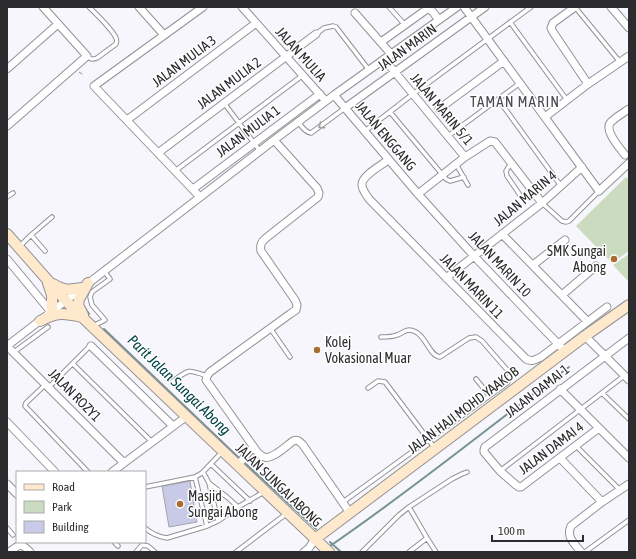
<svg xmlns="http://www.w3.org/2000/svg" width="636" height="559" font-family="'Asap Condensed',sans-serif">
	<rect width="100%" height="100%" fill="#f6f6fc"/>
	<path fill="#cadbc0" d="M626,177L629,180V251L612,263L576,226Z
		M629,254V282L613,265Z"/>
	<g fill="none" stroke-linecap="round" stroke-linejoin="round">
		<path stroke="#769294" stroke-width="2" d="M83,305L89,314
			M104,329L239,458
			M246,464L316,529
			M330,542L341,552
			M330,546C412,490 489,427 569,367"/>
	</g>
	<path fill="#c8cae8" stroke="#a4a5aa" d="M190,481L197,522L169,527L162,486Z"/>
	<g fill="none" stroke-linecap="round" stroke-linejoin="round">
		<g stroke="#929298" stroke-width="5.5">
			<path id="lane" d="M389,7L405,25
				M575,7L620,62
				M510,22L567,100
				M316,34L324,28L333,26L336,27L369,70
				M87,56C90,59 92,60 97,58L116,44C117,41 117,41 116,38C112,29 96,14 89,7
				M498,99L561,186
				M224,103L260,151
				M390,112L446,179L450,181L464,177
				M298,122C302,126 304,132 311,133L345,108
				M365,131L413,94L531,7
				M448,136L520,83
				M511,163L506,171L507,176L522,198
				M456,164L468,185
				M175,171L303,75
				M7,197L13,193
				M542,203L562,221L566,222L569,221L599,191
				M31,235L45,251
				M19,247L31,235L52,217
				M93,326L105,320L92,305L90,297L92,292L110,279L104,271
				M270,328L290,357
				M14,352L48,327
				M73,364L152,442
				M476,379L489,395
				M172,382C189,369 187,369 207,376
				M46,384L26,403L25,406L88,472
				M49,387L90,346
				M368,388L378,381L385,382L434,447
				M602,393L629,419
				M576,446L620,490
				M211,464L250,501
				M500,471L624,376
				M203,472L209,483L218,521
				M195,477L207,526
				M210,484L227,497L238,507
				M145,487L195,477L202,473L223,451
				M343,502L507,383L510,378L509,372L482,341L476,337L469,338L440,357C428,356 426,331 409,330C405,330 401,334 397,335C392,337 387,337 381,337
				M409,507L427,538L409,552
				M7,528L13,535
				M145,528C152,534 158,537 167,538L207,526L218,521L238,507L264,492
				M427,538L436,552
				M114,542L118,546
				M136,552L142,545L148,546L155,552
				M236,552L286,514
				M362,552L399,515L409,507L452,479L462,474L467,472
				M585,552L629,520"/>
		</g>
		<g stroke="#929298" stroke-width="9">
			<path id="street" d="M139,7L164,35
				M242,7L323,98
				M429,7L439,20
				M464,7L599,191L629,163
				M575,7L553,23L551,28L553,32L588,84
				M611,7L629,28
				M355,13L391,54
				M381,42L430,7
				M384,59L465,157
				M7,69L58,24
				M334,95L418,194L474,256L561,347
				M345,108L485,7
				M439,109L504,61
				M545,117L588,84L629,56
				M127,120L256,23
				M7,126L87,56L43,7
				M274,140L317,188L319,193L318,197L266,238C261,242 260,245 261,251L295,300L297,305L296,310L290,314L210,372L207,376L206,380L258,453C260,454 261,456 264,457C272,460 286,446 293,441C298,439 300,442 303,445L350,513
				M158,153L316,34
				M625,155C620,148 603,130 611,122C616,117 623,113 629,109
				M388,160C382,165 361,176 362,185C362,190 366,194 369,199L526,359C532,362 535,360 541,357L607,307
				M193,189L320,94
				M418,194L465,157L490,141L495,142L542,203
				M200,197L94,86L203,7
				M502,234L587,321
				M7,259L51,312
				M533,265L565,240
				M446,278L542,203L582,167
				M562,295L596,266
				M585,336L629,380
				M7,346L278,137L334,95L457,7
				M7,346L124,463
				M91,346L173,426
				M560,389L629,458
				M7,422L55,472
				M599,428L521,487H519L516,485L500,471L484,452V450L485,447L629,338
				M560,458L602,502
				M238,465L253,447
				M112,472L187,416
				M7,484L17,494
				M9,552C21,544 20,542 30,552
				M304,552L309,548L315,539
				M581,552C574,543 566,537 571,526L602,502L629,484"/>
		</g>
		<g stroke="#929298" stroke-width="12">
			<path id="secondary" d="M7,234L66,301L82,317L329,552
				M48,283L52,295V311
				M53,284C64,291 70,290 82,288
				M83,315L78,305L79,299L88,283
				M40,321C58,312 63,313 82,317
				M315,539L585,336L629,305"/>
		</g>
		<path stroke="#919195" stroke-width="1" stroke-dasharray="4 2" stroke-linecap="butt" d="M79,72L82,74H84"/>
		<use href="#lane" stroke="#fff" stroke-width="3.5"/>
		<use href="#street" stroke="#fff" stroke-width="7"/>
		<use href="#secondary" stroke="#ffe9cd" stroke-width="10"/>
	</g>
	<defs><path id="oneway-chevron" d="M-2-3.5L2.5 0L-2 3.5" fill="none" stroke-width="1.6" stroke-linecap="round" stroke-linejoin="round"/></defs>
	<use stroke="#a0a0a1" href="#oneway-chevron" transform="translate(321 126) rotate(144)"/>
	<g fill="#a96d2f" stroke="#fff" stroke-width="1.5">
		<circle cx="614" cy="259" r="4"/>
		<circle cx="317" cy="350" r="4"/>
		<circle cx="180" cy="504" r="4"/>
	</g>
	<g text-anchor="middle" stroke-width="3" stroke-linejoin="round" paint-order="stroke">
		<g font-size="14" fill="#2c2c2e" stroke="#fff">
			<text transform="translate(407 47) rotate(-36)" y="5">JALAN MARIN</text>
			<text transform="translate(301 54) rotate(48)" y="5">JALAN MULIA</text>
			<text transform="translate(184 61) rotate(-37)" y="5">JALAN MULIA 3</text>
			<text transform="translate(229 83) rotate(-37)" y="5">JALAN MULIA 2</text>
			<text transform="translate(442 109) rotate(50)" y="5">JALAN MARIN 5/1</text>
			<text transform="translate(248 131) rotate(-37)" y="5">JALAN MULIA 1</text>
			<text transform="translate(386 136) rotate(50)" y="5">JALAN ENGGANG</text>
			<text transform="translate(525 198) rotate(-40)" y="5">JALAN MARIN 4</text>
			<text transform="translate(500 264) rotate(47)" y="5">JALAN MARIN 10</text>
			<text transform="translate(472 286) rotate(46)" y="5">JALAN MARIN 11</text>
			<text transform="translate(537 391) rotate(-38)" y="5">JALAN DAMAI 1</text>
			<text transform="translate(75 395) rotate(45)" y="5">JALAN ROZY1</text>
			<text transform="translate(463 410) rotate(-37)" y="5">JALAN HAJI MOHD YAAKOB</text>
			<text transform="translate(551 448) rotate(-37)" y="5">JALAN DAMAI 4</text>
			<text transform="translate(279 485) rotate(44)" y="5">JALAN SUNGAI ABONG</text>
		</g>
		<g font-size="14" fill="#2c2c2e" stroke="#fff" text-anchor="start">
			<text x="606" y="256" text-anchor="end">SMK Sungai<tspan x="606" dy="16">Abong</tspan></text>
			<text x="325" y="347">Kolej<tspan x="325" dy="16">Vokasional Muar</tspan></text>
			<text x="188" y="501">Masjid<tspan x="188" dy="16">Sungai Abong</tspan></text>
		</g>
		<g font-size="15" letter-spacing="1" fill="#4b4b50" stroke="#fff">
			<text x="515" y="107">TAMAN MARIN</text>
		</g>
		<g font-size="15" font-style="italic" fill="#004245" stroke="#fff">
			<text transform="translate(179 385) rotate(44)" y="5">Parit Jalan Sungai Abong</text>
		</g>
	</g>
	<rect width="636" height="559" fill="none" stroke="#2c2c2e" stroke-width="16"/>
	<rect x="16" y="471" width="130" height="72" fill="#ffffff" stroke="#ababab"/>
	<rect x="24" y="484" width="20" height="6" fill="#ffe9cd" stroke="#ababab"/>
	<text x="52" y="491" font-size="12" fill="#2c2c2e">Road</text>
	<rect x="24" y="501" width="20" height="12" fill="#cadbc0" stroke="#ababab"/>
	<text x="52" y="511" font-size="12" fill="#2c2c2e">Park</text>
	<rect x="24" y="521" width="20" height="12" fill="#c8cae8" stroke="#ababab"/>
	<text x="52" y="531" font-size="12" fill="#2c2c2e">Building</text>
	<path d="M492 535v6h91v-6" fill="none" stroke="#2c2c2e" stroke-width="2"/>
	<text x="498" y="535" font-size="12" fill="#2c2c2e" stroke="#ffffff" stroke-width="3" paint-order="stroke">100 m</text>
</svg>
